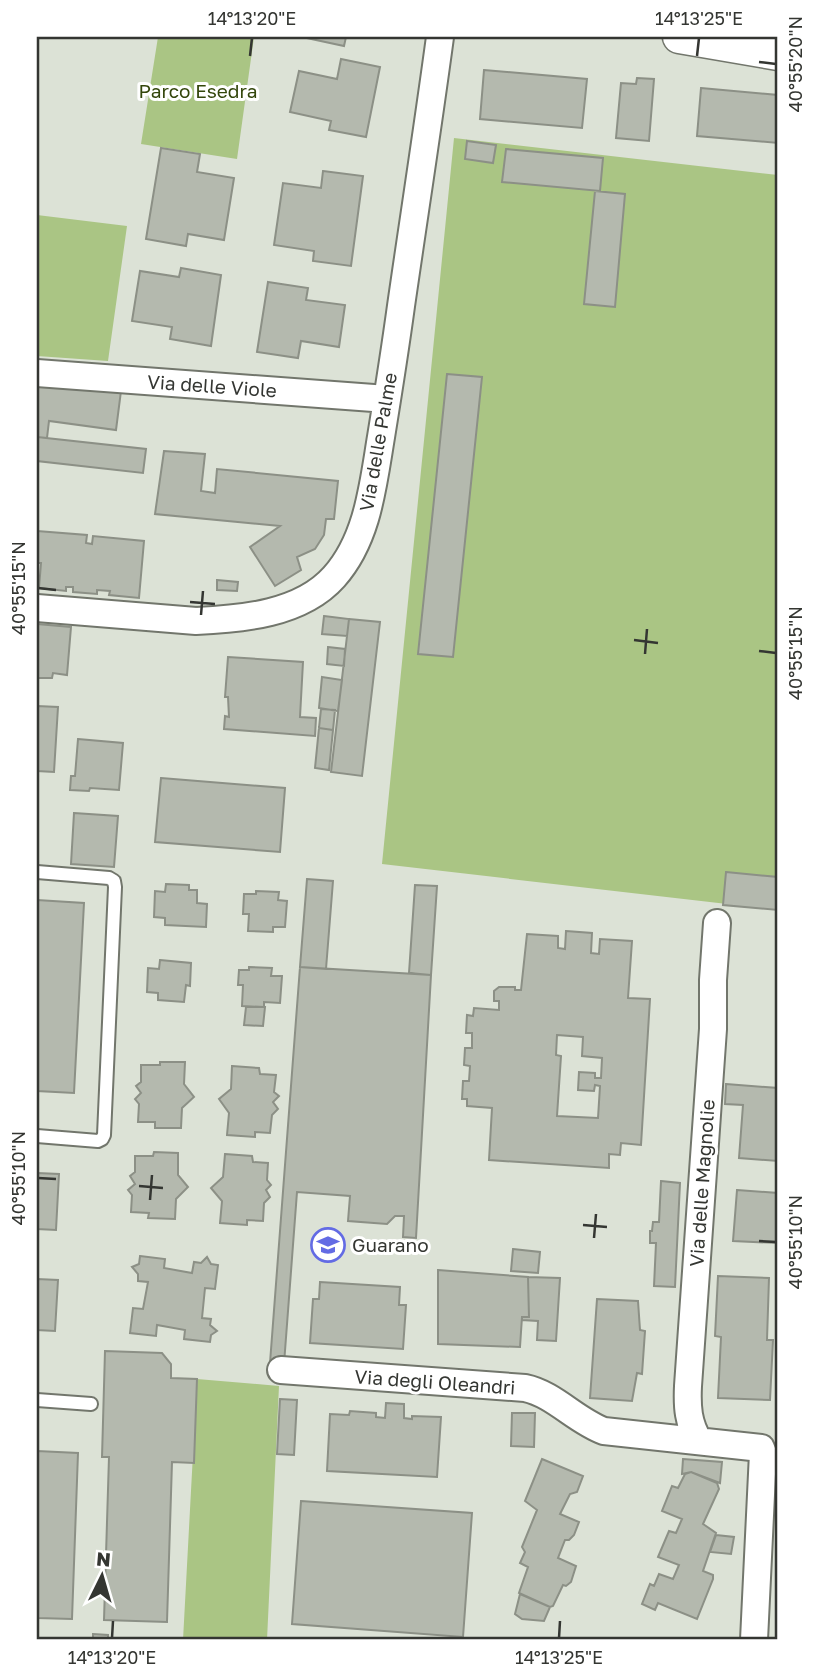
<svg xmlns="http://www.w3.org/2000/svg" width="815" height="1677" font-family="'Golos Text',sans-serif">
	<rect width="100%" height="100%" fill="#dce2d6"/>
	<path fill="#aac584" d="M158,37H254L237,159L141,144Z
		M454,138L778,175V910L382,864Z
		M37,215L127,226L108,361L37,356Z
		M197,1379L279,1386L267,1640H183Z"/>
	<path fill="#b4b9ae" stroke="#8c9086" stroke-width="2" fill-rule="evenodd" d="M302,37H346L344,46Z
		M341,59L380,67L366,137L329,130L331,121L290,112L299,71L337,79Z
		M484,70L587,79L582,128L480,119Z
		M637,78L654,79L649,141L616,138L621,83L636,84Z
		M701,88L778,95V143L697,136Z
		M467,141L496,145L493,163L465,159Z
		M161,148L200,154L197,172L234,178L224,240L188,234L186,246L146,239Z
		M506,149L603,158L600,191L502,182Z
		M323,171L363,176L351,266L313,261L314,251L274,245L283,183L321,188Z
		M595,191L625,194L615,307L584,304Z
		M181,268L221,275L211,346L170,339L172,327L132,321L140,271L179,277Z
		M268,282L308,288L306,300L345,305L339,347L301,341L298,358L257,352Z
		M447,374L482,377L453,657L418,654Z
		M37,384L121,391L116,430L49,421L47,438L37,437Z
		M37,437L146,449L143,473L37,461Z
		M164,451L205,454L201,491L215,493L217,469L338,481L334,519H326L324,535L315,549L297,557L301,570L275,586L250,547L280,526L155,514Z
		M37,531L87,535L86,543L92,544L93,536L144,541L139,598L109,595L110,591L97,590V594L73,592V587H66V591L39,588L41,563H37Z
		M217,580L238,582L237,591L217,590Z
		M324,616L349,619L347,636L322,634Z
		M349,619L380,622L362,776L331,772Z
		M37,624L71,627L67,675L53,673L52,678H37Z
		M328,647L345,649L344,666L327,664Z
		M228,657L303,662L300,717L316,718L315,736L224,729L225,716L229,717L228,697H225Z
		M322,677L342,680L338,711L319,708Z
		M37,706L58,707L54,772L37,771Z
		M321,709L335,710L333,730L319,728Z
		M319,728L333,730L329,770L315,768Z
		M78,739L123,743L119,790L90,788L89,791L70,790L71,776H75Z
		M161,778L285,788L280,852L155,842Z
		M74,813L118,816L114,867L71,864Z
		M726,872L778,877V910L723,905Z
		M307,879L333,881L326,969L300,967Z
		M166,884L189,885V890H197V903L207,904L206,927L165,925V918L154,917L155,891L165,892Z
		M415,885L437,886L431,975L409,973Z
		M256,891L279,892L278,900L287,901L285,927H273V932L248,931L249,914H243L244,894H256Z
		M37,900L84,903L74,1093L37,1091Z
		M566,931L592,933L591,953L599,954L600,939L632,941L628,998L650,999L641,1145L621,1143L620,1155L609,1154V1168L489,1160L492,1108L467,1106V1099H462L463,1081H469L470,1066L464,1065L465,1048H472V1033H466L467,1015L473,1016L474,1008L499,1010V1001H494V991L499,987H515V990H521L527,934L558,936V948L565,949ZM557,1035L583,1037L582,1056L602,1058L601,1078H595V1073L579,1072L578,1090L594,1091L595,1085L600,1086L598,1118L557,1116L561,1056L556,1055Z
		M160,960L191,963L190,986L186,985L184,1002L158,1000V993L147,992L148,968L159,969Z
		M249,967L272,968L271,976H282L280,1003L264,1002V1007L242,1006L243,985H238L239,970H249Z
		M300,967L431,975L416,1238L403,1237L404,1216H395L387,1224L348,1221L350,1196L297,1192L284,1364L270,1363Z
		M246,1007H265L263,1026L244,1025Z
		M160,1062H185L184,1084L194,1097L182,1108L181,1128H155V1122H138L139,1104L135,1099L141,1093L136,1086L141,1082V1065H160Z
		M232,1066L259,1068L260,1074L276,1075L274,1092L279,1096L273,1102L278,1109L272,1115L270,1133L255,1132V1137L227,1135L229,1113L219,1099L231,1089Z
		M726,1084L778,1088V1161L739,1158L743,1105L725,1104Z
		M154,1152L178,1153V1175L188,1187L176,1199L175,1219L148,1218L149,1213L131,1212L132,1195L128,1190L135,1184L130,1176L135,1172V1156H153Z
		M225,1154L252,1156L253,1162L268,1163L267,1180L271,1185L266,1190L270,1197L264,1203L263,1221L247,1220V1225L220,1223L222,1201L211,1188L223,1177Z
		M37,1173L59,1174L56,1230L37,1229Z
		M661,1181L680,1183L675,1287L654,1286L656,1243H650V1231H652L653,1222H659Z
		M737,1190L778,1193V1243L733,1241Z
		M513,1249L540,1252L538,1273L511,1271Z
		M140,1256L165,1259L164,1268L192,1273L194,1262L201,1263L207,1257L211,1264L218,1265L215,1289L205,1288L202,1318L211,1319L210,1325L217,1331L211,1335L210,1342L184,1339L185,1330L157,1325L156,1336L130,1333L133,1308L143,1309L148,1282L138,1281V1274L132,1267L139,1264Z
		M438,1270L528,1277L529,1317H522L520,1347L438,1344Z
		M718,1276L769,1278L767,1340H773L770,1400L718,1398L721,1337L715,1336Z
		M528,1277L560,1278L556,1341L537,1340L538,1321L522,1320V1317H529Z
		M37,1279L58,1280L55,1331L37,1330Z
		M320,1282L400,1287L399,1305H406L403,1349L310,1343L313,1299H319Z
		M597,1299L638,1301L640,1330L645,1331L642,1374L637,1373L632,1401L590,1398Z
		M105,1351L162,1353L171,1364V1378L197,1379L194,1463L172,1462L167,1622L104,1620L109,1457H102Z
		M280,1399L297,1400L294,1455L277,1454Z
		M386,1403L404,1404V1418L412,1419V1416L441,1417L437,1477L327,1471L330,1414L349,1415L350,1411L376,1413V1417L385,1418Z
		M512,1413H535L534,1447L511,1446Z
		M37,1451L78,1453L72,1619L37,1618Z
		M542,1459L583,1476L577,1492L570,1494L560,1514L579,1522L574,1535L569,1540H565L558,1558L576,1566L571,1582L566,1586L563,1585L553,1606L550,1607L519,1593L528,1567L520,1563L525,1552L522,1547L537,1510L525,1501Z
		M683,1459L722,1462L720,1483L691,1472L682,1474Z
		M691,1472L717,1483L719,1489L703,1524L716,1533L703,1571L713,1575V1579L697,1619L658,1603L655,1610L642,1604L650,1584L654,1586L659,1574L673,1579L679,1565L658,1557L669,1531L676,1533L682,1519L662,1511L672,1486L678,1488L685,1474Z
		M301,1501L472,1513L463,1637L292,1624Z
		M716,1535L734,1537L731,1554L710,1552Z
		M520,1594L550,1607L544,1621L522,1619L515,1614Z
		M93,1634L108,1635V1640H93Z"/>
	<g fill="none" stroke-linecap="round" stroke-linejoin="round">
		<g stroke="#72766c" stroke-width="16">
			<path id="service" d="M37,872L109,878L114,881L115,887L104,1135L102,1139L98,1141L37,1136
				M37,1400L91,1404"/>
		</g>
		<g stroke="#72766c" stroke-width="30">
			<path id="minor" d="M37,373L387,399
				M37,608L196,621C242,619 301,614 334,577C368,539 373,485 381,437C388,394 395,350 401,306C414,216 428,126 440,37
				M281,1370L525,1388C554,1394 576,1421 604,1431L761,1448L763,1453L754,1640
				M699,1441C688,1423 687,1407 688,1386L713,1029V980L717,923"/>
		</g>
		<g stroke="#72766c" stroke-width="35">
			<path id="tertiary" d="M679,37L778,54"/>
		</g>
		<use href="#service" stroke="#fff" stroke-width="12"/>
		<use href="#minor" stroke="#fff" stroke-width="26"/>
		<use href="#tertiary" stroke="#fff" stroke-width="32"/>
	</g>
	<path fill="none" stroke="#343632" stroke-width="2.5" d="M250,56L252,38M697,56L699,38M759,62L776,64M38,588L56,590M190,602L215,604M201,615L203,591M634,640L658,643M759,651L776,653M645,654L647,629M38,1178L56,1179M139,1186L163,1188M150,1200L152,1175M583,1225L607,1227M594,1238L596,1214M759,1241L776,1242M112,1638L113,1621M559,1638L560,1621"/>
	<defs>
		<g id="school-ring" transform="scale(1.75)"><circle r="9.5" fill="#fff" stroke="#636be4" stroke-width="1.5"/><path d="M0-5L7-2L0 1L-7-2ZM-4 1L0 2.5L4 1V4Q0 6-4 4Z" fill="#636be4"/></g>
	</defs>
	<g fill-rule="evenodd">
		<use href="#school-ring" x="328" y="1245"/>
	</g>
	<g text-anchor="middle" stroke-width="6" stroke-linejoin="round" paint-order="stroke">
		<g font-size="19" fill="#33460b" stroke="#fff">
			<text x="198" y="98">Parco Esedra</text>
		</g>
		<g font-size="19" fill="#343632" stroke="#fff">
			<text transform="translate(212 386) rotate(4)" y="7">Via delle Viole</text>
			<text transform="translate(378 442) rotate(-80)" y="7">Via delle Palme</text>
			<text transform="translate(702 1183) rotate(-86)" y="7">Via delle Magnolie</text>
			<text transform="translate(435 1382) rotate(4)" y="7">Via degli Oleandri</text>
		</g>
		<g font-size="19" fill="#343632" stroke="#fff" text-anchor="start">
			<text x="352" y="1252">Guarano</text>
		</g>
	</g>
	<rect width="815" height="1677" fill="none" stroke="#ffffff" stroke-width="77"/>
	<g transform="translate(102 1576) rotate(5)" stroke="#ffffff" stroke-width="5" paint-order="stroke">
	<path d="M0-5L12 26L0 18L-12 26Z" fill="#343632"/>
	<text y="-10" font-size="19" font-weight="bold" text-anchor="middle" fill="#343632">N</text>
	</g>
	<rect x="38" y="38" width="738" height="1600" fill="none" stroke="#343632" stroke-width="2.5"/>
	<g font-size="18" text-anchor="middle" fill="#343632">
		<text x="252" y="25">14°13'20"E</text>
		<text x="699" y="25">14°13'25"E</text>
		<text transform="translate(796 64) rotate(-90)" y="6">40°55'20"N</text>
		<text transform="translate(19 588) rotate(-90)" y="6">40°55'15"N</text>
		<text transform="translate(796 653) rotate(-90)" y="6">40°55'15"N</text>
		<text transform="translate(19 1178) rotate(-90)" y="6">40°55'10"N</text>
		<text transform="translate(796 1242) rotate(-90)" y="6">40°55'10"N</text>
		<text x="112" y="1664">14°13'20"E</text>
		<text x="559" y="1664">14°13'25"E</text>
	</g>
</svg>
